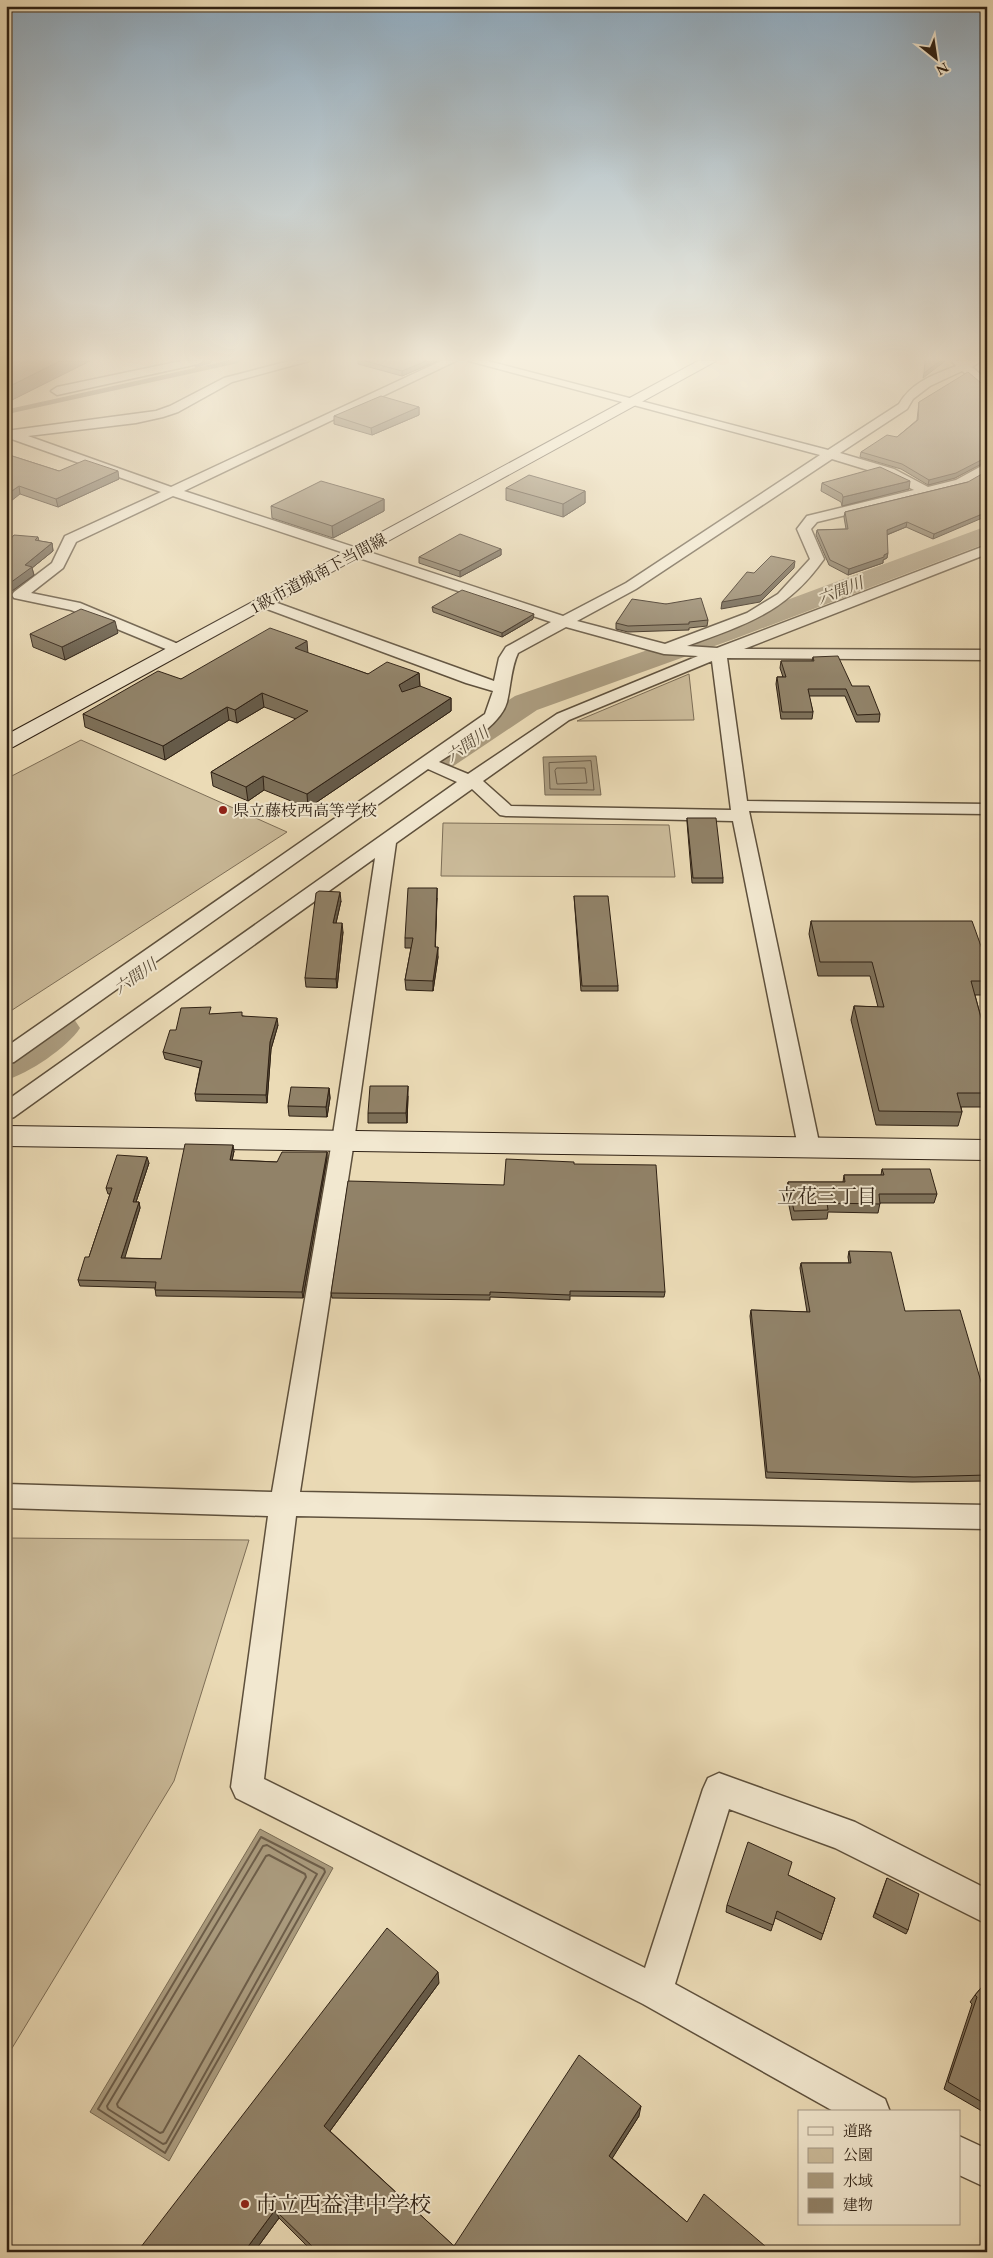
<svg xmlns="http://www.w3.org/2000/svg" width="993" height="2258" font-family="'EB Garamond','Noto Serif JP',serif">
	<rect width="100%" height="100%" fill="#ebdbb6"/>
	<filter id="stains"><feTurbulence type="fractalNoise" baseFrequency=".004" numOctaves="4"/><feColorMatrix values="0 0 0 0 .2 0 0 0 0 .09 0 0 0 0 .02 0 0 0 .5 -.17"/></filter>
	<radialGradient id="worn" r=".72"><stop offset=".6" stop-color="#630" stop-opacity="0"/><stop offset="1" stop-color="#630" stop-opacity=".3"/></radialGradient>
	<path fill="#cbbb9a" stroke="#7d6e57" d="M689,674L694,720L577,721Z
		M81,740L287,832L6,1014V779Z
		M443,823L669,825L675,877L441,876Z
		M6,1538L249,1540L174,1781L6,2058Z"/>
	<path fill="#ab9c7f" stroke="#796b54" d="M596,756L601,795H545L543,757Z
		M260,1829L333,1868L169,2161L90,2112Z"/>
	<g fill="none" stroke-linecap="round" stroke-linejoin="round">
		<path stroke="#6d5e4a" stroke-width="1" d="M591,761L594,790L550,789L549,763Z
			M557,768H585L587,783L557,784L555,771Z"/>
		<path stroke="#6d5e4a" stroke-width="2" d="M261,1837L324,1869L325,1872L165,2153L98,2109Z
			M267,1845L317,1874L166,2143L163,2144L108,2109L107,2106L263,1846Z
			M269,1855L305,1874L306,1877L163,2132L160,2133L118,2107L117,2104L266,1856Z"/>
		<path stroke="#796b54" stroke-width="4.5" d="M197,368L198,365L210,361
			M6,412L237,361"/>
		<path fill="#ab9c7f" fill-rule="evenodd" d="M987,526V543L734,639L537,710L452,767L440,770L428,767L423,760L428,753L515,696L714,627Z
			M60,1015L74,1019L80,1028C68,1047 28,1074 6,1080V1046L46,1019Z"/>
		<g stroke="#5e503c" stroke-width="3">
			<path id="street" d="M181,361H203L198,364L57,395L51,391L57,387Z
				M289,361H309L232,382L178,412L163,417L136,423L28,436L171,487L441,361H456L184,491L563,616L626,583L820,455L469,361H488L828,450L899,404C912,382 933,375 956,366L952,361H981L972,367L987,380V389L962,371L930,386L913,399L907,409L840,453L894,469L928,487L956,480L987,463V473L966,486L817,522L811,529L824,559C786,613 746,624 687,646L717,648L987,545V554L744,649L987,650V660L727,658L747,801L987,804V814L749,811L820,1147L817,1153L809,1155L801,1153L798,1147L733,821L506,816L500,815L472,789L396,843L354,1141L300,1492L987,1505V1529L296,1516L264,1779L645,1968L703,1789L708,1778L719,1773L855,1822L987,1889V1924L835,1848L729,1809L675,1984L885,2099L890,2112H835L643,2004L236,1798L231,1787L268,1516L6,1508V1484L272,1492L332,1141L375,858L14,1117L6,1120V1101L457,782L428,769L14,1062L6,1064V1047L485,714L493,691L466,683L259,606L257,603L259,600H269L494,681L499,658L506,647L551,622L173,496L76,542L63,568L31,593L80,603L183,646L186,649L183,652H173L71,610L14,598L12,595L14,592L52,563L65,536L161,492L6,437V431L156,411L170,406L224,378ZM832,459L884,475L914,490L807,516L797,529L810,559L778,594L747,613L665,644L577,621L636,589ZM566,627L664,654L698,656L557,714L468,774L439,762C461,747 500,727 507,702C511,685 511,668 518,653ZM712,661L731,810L511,806L483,781L569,720Z
				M959,2136L987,2149V2188L959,2175Z"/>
		</g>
		<g stroke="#2f2114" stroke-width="2">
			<path id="secondary" d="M698,361H716L13,747L6,749V735Z
				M6,1126L987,1140V1160L6,1146Z"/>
		</g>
		<use href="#street" fill="#f2e8d0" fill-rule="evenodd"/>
		<use href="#secondary" fill="#f2e8d0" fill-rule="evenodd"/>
	</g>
	<path fill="#7d7059" stroke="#2f2114" d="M358,361H437L402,376L358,364Z
		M919,402L987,461L955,478L928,485L901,469L860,457L861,452L897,437L917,420Z
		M419,407V415L372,435L334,424V416Z
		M6,454L59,471L119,479L58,507L20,494Z
		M968,482L933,539L906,527L887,535V558L883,560V563L848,575L829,565L816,535L817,530L846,529L844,517L845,512Z
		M822,483L909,489L842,506L841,502L821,491Z
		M506,488L585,491V503L563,517L506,500Z
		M384,499V511L333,538L272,518L271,506Z
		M38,537L39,541L52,543L53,551L32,568L34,575L12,591L6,590V544Z
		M501,549V555L460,577L419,563V557Z
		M666,604L708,620L707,626L689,628V630L628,632L616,629V623Z
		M432,607L533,619L502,637L433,612Z
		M118,633L65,660L33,647L30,634Z
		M308,653L368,674L419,673L420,687L451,698V711L308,808L264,790L248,801L213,786L211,772L296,719L264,707L237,723L229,720L165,760L85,727L83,714L181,679Z
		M813,657L852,686L880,714L879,722H856L845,696H809L813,712L812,719H781L776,684L777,677H783L780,668L781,661H812Z
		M687,818L723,878V883H692L687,822Z
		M574,896L618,986V991H581Z
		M437,898L435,947L438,957L433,991L406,990L405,980L411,948H405V938Z
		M341,901L336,923L343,932L337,988L306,987L305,978Z
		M811,921L987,960V995H975L983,1025H987V1107H961L962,1112L958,1126L876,1125L851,1020L854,1006L878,1007L870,976H818L809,934Z
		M212,1014L243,1016L278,1025L271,1049L267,1103L196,1101L195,1094L200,1068L165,1059L163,1052L176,1030Z
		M329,1088L330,1098L327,1117L289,1116L288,1106Z
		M408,1096L407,1123H368V1113Z
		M234,1151L232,1160L277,1162L327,1152V1158L303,1298L156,1296L155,1288L80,1286L78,1280L89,1257L110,1194H108L106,1188L149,1163L136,1202H139L140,1208L124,1258L161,1259Z
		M574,1164L665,1292L664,1297L570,1296V1300L490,1297V1300L332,1298L331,1293L504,1185Z
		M882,1169L937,1194L934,1203H880L878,1213L828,1212L827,1219L792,1220L786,1191L788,1182H843L844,1175H881Z
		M849,1251L905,1311L987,1402V1481L912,1482L766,1478L750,1316L751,1310L807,1312L800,1268L801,1263H849L848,1257Z
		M788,1875L835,1898L821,1940L775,1918L771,1931L726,1912L727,1905Z
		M887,1878L908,1930L906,1934L873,1917Z
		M987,1981V2114L944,2089L972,2004L970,2002L975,1995Z
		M439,1983L330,2131L454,2246L639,2116L612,2158L687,2222L772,2252H313L279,2218L254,2252H137Z"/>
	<path fill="#665b49" stroke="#2f2114" d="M60,361H90L6,403V388Z
		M426,361H437L402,376V371Z
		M940,361H945L923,378L924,373Z
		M419,407V415L372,435L371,428Z
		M987,454V461L955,478L928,485L929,480Z
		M118,471L119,479L58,507L56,499Z
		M910,481L909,489L842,506L843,497Z
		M19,486L20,494L6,505V495Z
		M585,491V503L563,517V504Z
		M384,499V511L333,538L332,526Z
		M987,512V516L933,539L934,534Z
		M907,522L906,527L886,535L887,530Z
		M52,543L53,551L32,568L34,575L12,591L10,583L25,565Z
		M501,549V555L460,577V571Z
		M888,553L887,558L883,560V563L848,575L849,569Z
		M795,561L794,568L760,602L721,609L722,602Z
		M534,614L533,619L502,637V633Z
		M115,621L118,633L65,660L62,647Z
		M307,641L308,654L295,648Z
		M419,673L420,687L399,699V685Z
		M262,693L264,707L237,723L235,710Z
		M451,698V711L308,808L307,794Z
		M227,707L229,720L165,760L163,746Z
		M263,776L264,790L248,801L246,787Z
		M437,888V898L435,957V947Z
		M340,892L341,901L334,932L333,923Z
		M342,923L343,932L337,988L336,979Z
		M438,947V957L433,991V981Z
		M277,1018L278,1025L271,1049L267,1103L266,1095L270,1042Z
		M408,1086V1096L407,1123L406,1113Z
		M329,1088L330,1098L327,1117L326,1107Z
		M233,1145L234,1151L231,1166L230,1160Z
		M327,1152V1158L303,1298L302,1292Z
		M147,1157L149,1163L134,1208L133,1202Z
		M139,1202L140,1208L123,1264L121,1258Z
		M438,1972L439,1983L327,2135L324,2126Z
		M641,2106L639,2116L608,2165L609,2156Z
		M275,2210L279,2218L254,2252H244Z"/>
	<path fill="#918268" stroke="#2f2114" d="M6,361H60L6,388Z
		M365,361H426L402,371Z
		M925,361H940L924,373Z
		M968,372L987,388V457L956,473L929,480L902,464L861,452L887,435L897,437L918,420L919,402Z
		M381,396L419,407L371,428L334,416Z
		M6,454L59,471L85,460L118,471L56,499L19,486L6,495Z
		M880,467L910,481L843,497L842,494L822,483Z
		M987,471V512L934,534L907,522L887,530L888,553L884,555V557L849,569L830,560L817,530L848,529L845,512L968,482Z
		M529,475L585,491L563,504L506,488Z
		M321,481L384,499L332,526L271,506Z
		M460,534L501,549L460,571L419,557Z
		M14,535L38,537L35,540L52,543L25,565L32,567L10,583L6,582V544Z
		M771,556L795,561L761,595L722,602L747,572L754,573Z
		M462,590L534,614L502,633L432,607Z
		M701,598L708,620L689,622V624L628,626L616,623L632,599L666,604Z
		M81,609L115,621L62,647L30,634Z
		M270,628L307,641L295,648L368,674L387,662L419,673L399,685L402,692L420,686L451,698L307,794L263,776L246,787L211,772L308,711L262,693L235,710L227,707L163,746L83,714L158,671L181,679Z
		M838,656L852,686H869L880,714L857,715L846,689H808L813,712H782L777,677H786L781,661H814L813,657Z
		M687,818H716L723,878H693Z
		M408,888H437L435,947H438L433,981L405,980L413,938H405Z
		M319,891L340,892L333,923H342L336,979L305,978L316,893Z
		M574,896H608L618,986H582Z
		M811,921H972L986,960H987V981H971L983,1025H987V1093H957L962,1112L879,1111L854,1006L884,1007L872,962H820Z
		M211,1007L209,1014L242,1012V1016L277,1018L270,1042L266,1095L195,1094L202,1061L163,1052L170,1030H176L181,1008Z
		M370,1086H408L406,1113H368Z
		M291,1087L329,1088L326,1107L288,1106Z
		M185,1144L233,1145L230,1160L277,1162L282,1152H327L302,1292L155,1290L156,1282L78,1280L85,1257H89L112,1188H106L117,1155L147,1157L133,1202H139L121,1258L161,1259Z
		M506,1159L574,1162V1164L656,1165L665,1292L570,1291V1295L490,1292V1295L331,1293L348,1181L504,1185Z
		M882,1169H930L937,1194H879L880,1204L827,1203L828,1210L794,1211L788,1182H845L844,1175H884Z
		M849,1251L891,1252L905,1311L960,1310L987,1402V1475L914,1477L767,1472L751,1310L810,1312L801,1263H851Z
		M748,1842L792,1862L788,1875L835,1898L823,1934L777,1911L773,1925L727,1905Z
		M887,1878L919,1894L908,1930L875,1913Z
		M387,1928L438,1972L324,2126L454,2246L579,2055L641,2106L609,2156L687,2222L704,2194L772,2252H318L275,2210L244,2252H137Z
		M987,1981V2105L948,2082L977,1997L975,1995Z"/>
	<linearGradient id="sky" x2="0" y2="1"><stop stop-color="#8faabe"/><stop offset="0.53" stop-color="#f6efde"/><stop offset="1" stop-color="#f6efde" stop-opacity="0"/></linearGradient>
	<rect width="993" height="677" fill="url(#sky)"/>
	<g fill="#8f2418" stroke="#f2e8d0" stroke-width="2">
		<circle cx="223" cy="810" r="5"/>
		<circle cx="245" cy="2204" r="5"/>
	</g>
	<g text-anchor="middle" stroke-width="4" stroke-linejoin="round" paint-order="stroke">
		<g font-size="16" fill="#2f2114" stroke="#f2e8d0">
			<text transform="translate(318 573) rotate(-28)" y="6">1級市道城南下当間線</text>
		</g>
		<g font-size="16" font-style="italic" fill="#5a4c39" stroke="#f2e8d0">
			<text transform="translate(840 590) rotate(-21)" y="6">六間川</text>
			<text transform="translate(467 744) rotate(-35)" y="6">六間川</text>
			<text transform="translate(135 976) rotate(-35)" y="6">六間川</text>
		</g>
		<g font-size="16" fill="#2f2114" stroke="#f2e8d0" text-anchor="start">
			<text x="233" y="816">県立藤枝西高等学校</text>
		</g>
		<g font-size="20" fill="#2f2114" stroke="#f2e8d0">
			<text x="827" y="1203">立花三丁目</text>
		</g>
		<g font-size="22" fill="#2f2114" stroke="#f2e8d0" text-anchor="start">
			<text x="255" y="2212">市立西益津中学校</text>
		</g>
	</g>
	<rect width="993" height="2258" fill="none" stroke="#ebdbb6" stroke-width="25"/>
	<rect x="8" y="8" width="978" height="2243" fill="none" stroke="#2f2114" stroke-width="2.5"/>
	<rect x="12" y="12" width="968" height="2233" fill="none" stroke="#2f2114"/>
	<rect x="798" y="2110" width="162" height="115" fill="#f2e8d0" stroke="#a49885"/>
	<rect x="808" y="2127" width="25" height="8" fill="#f2e8d0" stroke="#a49885"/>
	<text x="843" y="2136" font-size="15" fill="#2f2114">道路</text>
	<rect x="808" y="2148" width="25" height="15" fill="#cbbb9a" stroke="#a49885"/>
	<text x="843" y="2160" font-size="15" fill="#2f2114">公園</text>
	<rect x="808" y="2173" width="25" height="15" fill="#ab9c7f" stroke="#a49885"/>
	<text x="843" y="2186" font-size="15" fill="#2f2114">水域</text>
	<rect x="808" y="2198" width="25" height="15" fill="#918268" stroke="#a49885"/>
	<text x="843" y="2210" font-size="15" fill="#2f2114">建物</text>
	<g transform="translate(936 58) rotate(150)" stroke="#f2e8d0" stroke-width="4" paint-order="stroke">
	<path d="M0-4L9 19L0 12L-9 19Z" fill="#2f2114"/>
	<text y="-8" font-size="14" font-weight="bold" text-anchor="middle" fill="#2f2114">N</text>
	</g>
	<rect width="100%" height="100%" filter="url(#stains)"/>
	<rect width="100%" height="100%" fill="url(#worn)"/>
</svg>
